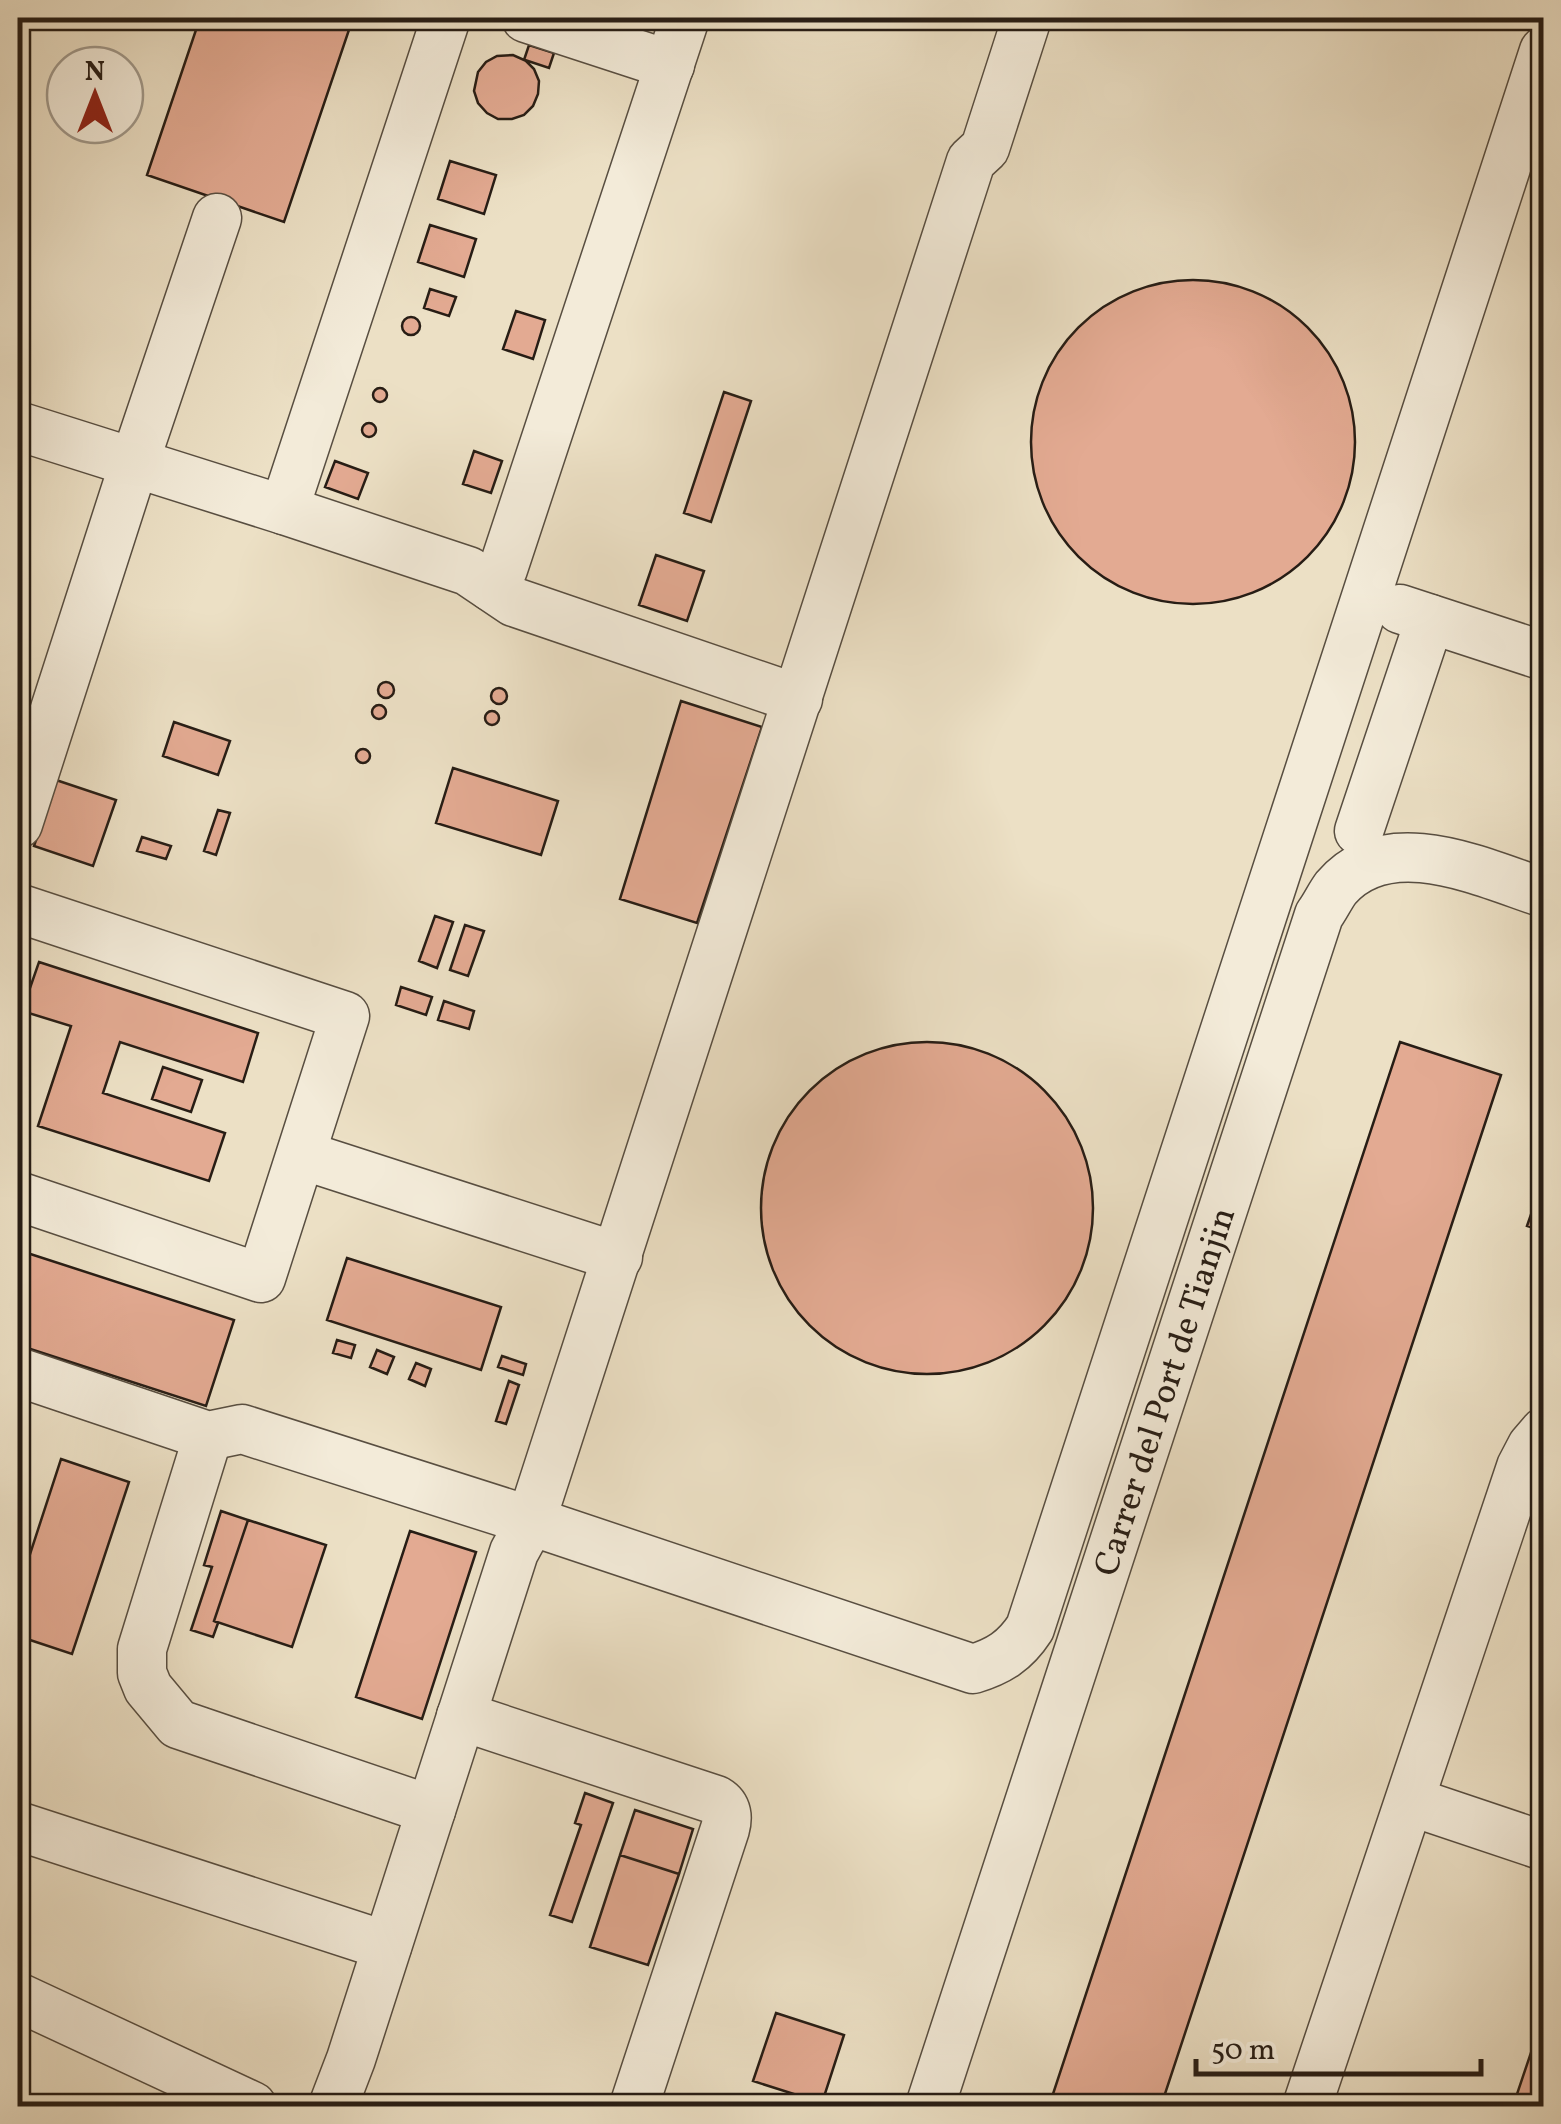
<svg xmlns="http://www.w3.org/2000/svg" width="1561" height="2124" font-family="Vollkorn,serif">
	<rect width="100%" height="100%" fill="#ece0c5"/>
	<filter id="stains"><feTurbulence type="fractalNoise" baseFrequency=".002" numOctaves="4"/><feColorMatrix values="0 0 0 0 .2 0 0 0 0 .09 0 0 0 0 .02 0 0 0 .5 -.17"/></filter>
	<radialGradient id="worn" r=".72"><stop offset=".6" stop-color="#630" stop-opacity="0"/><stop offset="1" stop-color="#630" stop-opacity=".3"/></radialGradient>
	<path fill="#e3aa92" stroke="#271d15" stroke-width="2.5" d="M200,18H353L284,222L147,175Z
		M529,45L554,53L549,68L525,60L534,69L539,81L538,94L533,106L524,115L512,119H498L487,113L478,103L474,91L478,72L486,62L497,56L513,55L524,60Z
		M450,161L496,175L484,214L438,199Z
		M430,225L476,239L464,277L418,262Z
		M1031 442a162 162 0 1 1 324 0a162 162 0 1 1-324 0Z
		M430,289L456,297L449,316L424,308Z
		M516,311L545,320L533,359L503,349Z
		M402 326a9 9 0 1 1 18 0a9 9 0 1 1-18 0Z
		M373 395a7 7 0 1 1 14 0a7 7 0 1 1-14 0Z
		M724,392L751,401L711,522L684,513Z
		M362 430a7 7 0 1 1 14 0a7 7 0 1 1-14 0Z
		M474,451L502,461L491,493L463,484Z
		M335,461L368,473L358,499L325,487Z
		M656,555L704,571L687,621L639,605Z
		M378 690a8 8 0 1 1 16 0a8 8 0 1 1-16 0Z
		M491 696a8 8 0 1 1 16 0a8 8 0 1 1-16 0Z
		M681,701L762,727L697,923L620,899Z
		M372 712a7 7 0 1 1 14 0a7 7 0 1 1-14 0Z
		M485 718a7 7 0 1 1 14 0a7 7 0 1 1-14 0Z
		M174,722L230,741L218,775L163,756Z
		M356 756a7 7 0 1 1 14 0a7 7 0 1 1-14 0Z
		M453,768L558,801L541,855L436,823Z
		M56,780L116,800L93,866L34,846Z
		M218,810L230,813L216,855L204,851Z
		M142,837L171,846L166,859L137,851Z
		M435,916L453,922L437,968L419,961Z
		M465,925L484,931L468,976L450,970Z
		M39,962L258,1033L243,1082L120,1042L103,1093L225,1133L209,1181L38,1126L71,1026L22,1011Z
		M401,987L432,997L426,1015L396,1005Z
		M444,1001L474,1011L469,1029L438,1020Z
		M761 1208a166 166 0 1 1 332 0a166 166 0 1 1-332 0Z
		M1400,1042L1501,1075L1161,2106H1080L1052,2097Z
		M163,1067L202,1080L191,1112L152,1099Z
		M1544,1177V1231L1527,1226Z
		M18,1250L234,1320L206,1406L18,1345Z
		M347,1258L501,1307L481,1370L327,1320Z
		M337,1340L355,1345L351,1358L333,1353Z
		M377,1350L394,1357L387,1374L370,1367Z
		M502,1356L526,1364L523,1375L498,1367Z
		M416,1363L431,1369L425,1386L409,1379Z
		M509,1381L519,1385L506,1424L496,1421Z
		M61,1459L129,1482L72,1654L18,1636V1591Z
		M221,1511L248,1520L214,1621L218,1623L213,1637L191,1630L212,1567L204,1565Z
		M248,1520L326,1545L292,1647L214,1621Z
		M410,1531L476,1552L422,1719L356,1697Z
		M585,1793L613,1803L572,1922L550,1915L581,1825L575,1823Z
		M635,1810L693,1829L679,1874L620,1855Z
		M620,1855L679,1874L648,1965L590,1947Z
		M776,2013L844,2035L822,2103L753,2081Z
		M1544,2014V2106H1513Z"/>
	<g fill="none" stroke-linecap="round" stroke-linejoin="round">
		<g stroke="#584e41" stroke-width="51">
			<g id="minor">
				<path d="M526,18L670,65"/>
				<path d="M18,426L284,510L446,18"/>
				<path d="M284,510L468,571L514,602L798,699"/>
				<path d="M492,587L503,569L685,18"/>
				<path d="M1400,609L1544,656"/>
				<path d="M18,824L134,464L217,218"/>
				<path d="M1359,831L1430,619"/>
				<path d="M18,908L345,1016L261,1278L18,1196"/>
				<path d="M302,1155L618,1257"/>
				<path d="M18,1372L208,1436L242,1429L531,1521L971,161L985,148L1027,18"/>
				<path d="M208,1436L142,1649V1673L148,1688L178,1724L431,1810"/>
				<path d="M461,1716L716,1800C728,1807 728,1818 725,1829L634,2106"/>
				<path d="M1410,1801L1544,1846"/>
				<path d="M18,1826L387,1946"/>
				<path d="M18,1997L252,2106"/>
				<path d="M333,2106L351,2059L514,1552L531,1521L973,1669C999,1661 1015,1651 1030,1628L1544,51"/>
				<path id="s1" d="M930,2106L1319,915C1325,907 1330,896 1336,888C1388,827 1483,873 1544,893"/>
				<path d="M1307,2106L1521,1467L1532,1446L1544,1432"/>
			</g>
		</g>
		<use href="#minor" stroke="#f3ebd9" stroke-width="48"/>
	</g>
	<g text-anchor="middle" stroke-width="10" stroke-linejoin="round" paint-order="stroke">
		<g font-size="35" fill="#271d15" stroke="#f3ebd9">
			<text dy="12" stroke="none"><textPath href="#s1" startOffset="752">Carrer del Port de Tianjin</textPath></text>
		</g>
	</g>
	<rect width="1561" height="2124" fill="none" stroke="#ece0c5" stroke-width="60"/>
	<rect x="20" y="20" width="1521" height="2084" fill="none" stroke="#271d15" stroke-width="5"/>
	<rect x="30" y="30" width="1501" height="2064" fill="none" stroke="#271d15" stroke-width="2.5"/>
	<g transform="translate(95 95)"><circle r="48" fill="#f3ebd9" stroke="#a1998b" stroke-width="2.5"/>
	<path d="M0-8L18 38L0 25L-18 38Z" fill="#8f2418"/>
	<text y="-15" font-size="28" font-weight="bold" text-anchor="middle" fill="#271d15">N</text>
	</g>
	<path d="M1196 2059v15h285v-15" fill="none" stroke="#271d15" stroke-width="5"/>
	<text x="1211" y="2059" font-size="30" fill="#271d15" stroke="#f3ebd9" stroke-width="8" paint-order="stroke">50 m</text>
	<rect width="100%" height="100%" filter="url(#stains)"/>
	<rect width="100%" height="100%" fill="url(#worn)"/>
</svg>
